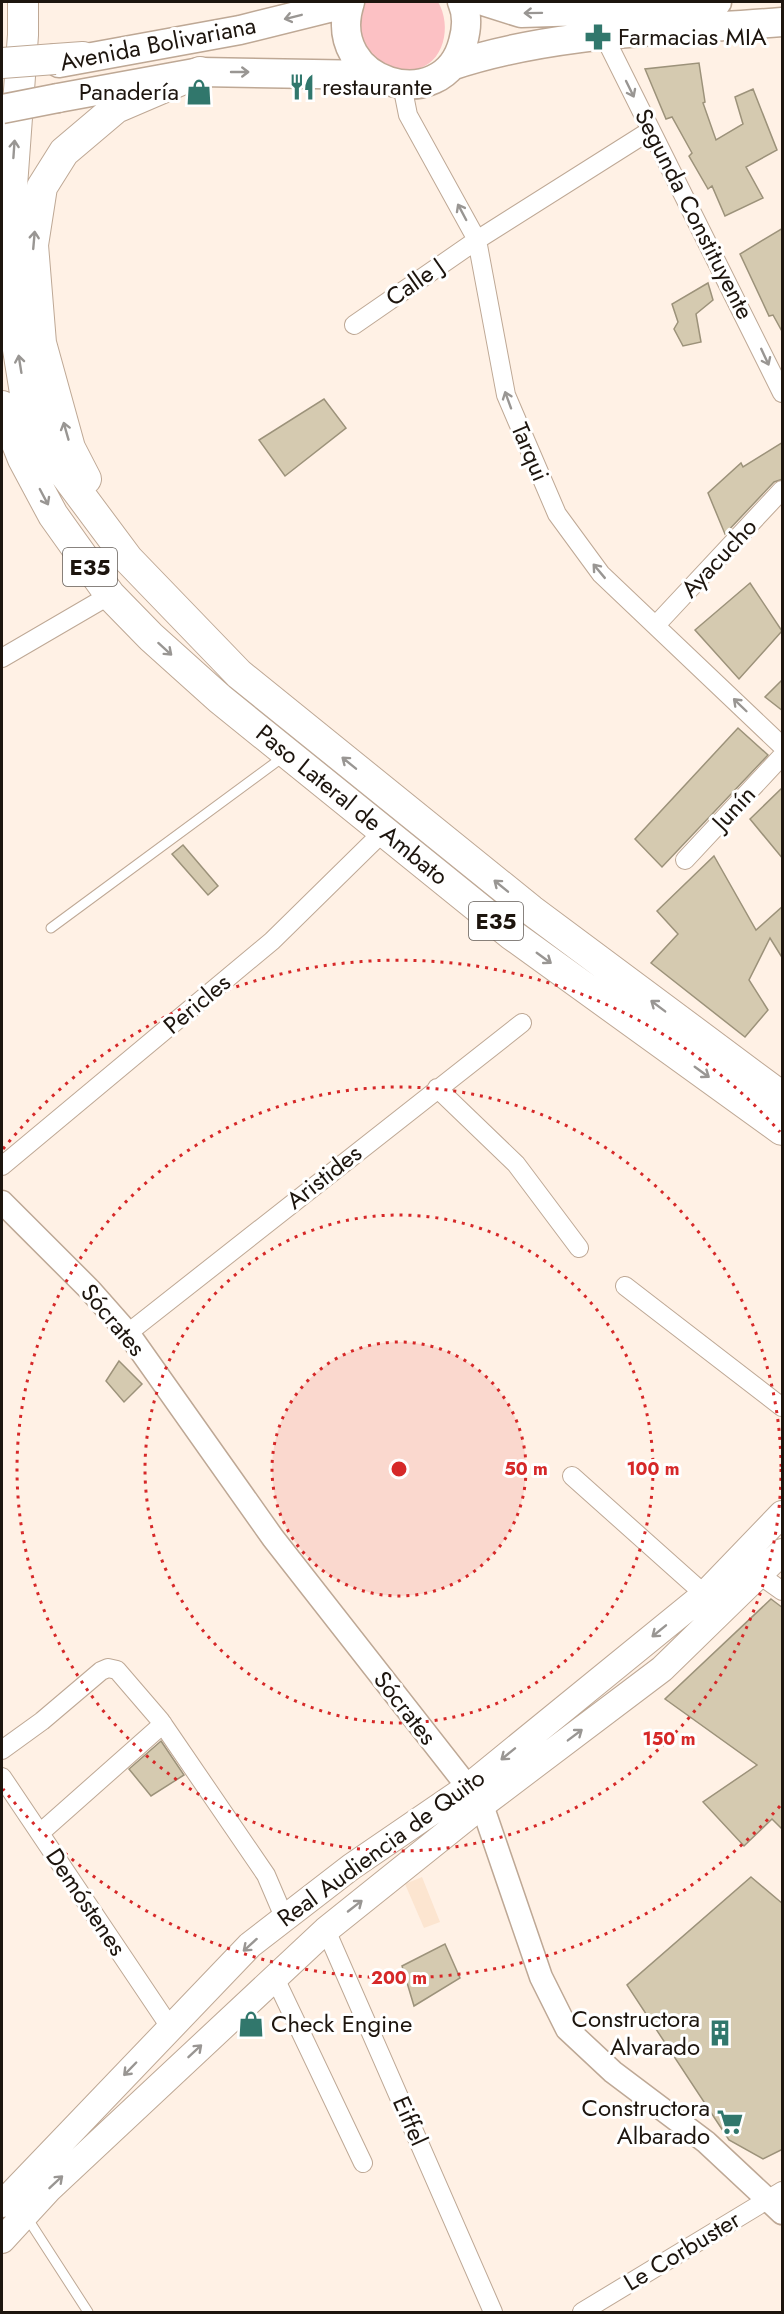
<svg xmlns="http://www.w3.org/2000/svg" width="784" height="2314" font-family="Jost,sans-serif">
	<rect width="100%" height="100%" fill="#fff1e5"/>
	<path fill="#fce5d0" d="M422,1877L440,1922L424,1928L405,1884Z"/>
	<path fill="#fcc1c4" d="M364,2H438C452,25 445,65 413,70C404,72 393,70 384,69L357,35L361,6Z"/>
	<path fill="#d5cab0" stroke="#9c927a" stroke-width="1.5" d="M699,63L705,102L703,103L716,140L743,124L735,97L753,89L777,150L746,167L763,198L725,216L712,186L708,189L689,156L692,153L672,117L666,119L645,69Z
		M783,228V333L773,315L769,316L740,254Z
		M708,283L713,300L696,314L701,342L683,346L674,329L678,322L672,304Z
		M324,399L346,428L285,476L259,440Z
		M783,442V479L774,482L725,534L708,493L741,463L743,467Z
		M750,583L782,631L739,679L695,630Z
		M783,679V711L765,697Z
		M738,728L768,755L662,867L635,839Z
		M783,787V859L750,819Z
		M183,845L218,886L208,895L172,854Z
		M714,856L756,930L783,906V959L770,938L749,980L768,1010L745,1037L651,963L678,934L657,911Z
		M119,1361L142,1384L124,1402L106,1381Z
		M771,1599L783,1608V1830L772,1819L744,1846L703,1802L757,1765L665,1699Z
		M161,1741L184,1775L151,1796L129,1769Z
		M751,1877L783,1904V2149L763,2159L729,2140L627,1985Z
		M445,1944L460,1978L414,2006L402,1966Z"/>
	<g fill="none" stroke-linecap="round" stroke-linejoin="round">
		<g stroke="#bea895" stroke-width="11">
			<path id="service" d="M51,928L283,757
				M26,2216L88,2312"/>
		</g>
		<g stroke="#bea895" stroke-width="20">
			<path id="minor" d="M604,36L782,393
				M402,85L408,115L477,240L506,395L557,514L601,574L782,746
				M354,325L477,240L651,130
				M656,625L782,490
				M2,658L110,595
				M685,860L782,756
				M437,1088L516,1164L579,1248
				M2,1166L272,941L384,831
				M625,1286L782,1407
				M128,1333L522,1023
				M572,1476L712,1601
				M750,1568L782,1591
				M2,1750L42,1721L101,1671L108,1668L117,1670L160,1720L266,1875L284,1917
				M2,1777L170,2027
				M40,1833L163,1724
				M326,1930L493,2312
				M274,1976L363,2163
				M582,2312L782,2191"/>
		</g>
		<g stroke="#bea895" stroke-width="25">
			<path id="tertiary" d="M2,1202L90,1290L128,1333L273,1538L482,1805L541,1977L567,2029L613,2072L706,2142L782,2213"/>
		</g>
		<g stroke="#bea895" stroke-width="28">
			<path id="secondary" d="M2,2204L250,1945L351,1867L468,1787L705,1594L782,1514
				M2,2240L49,2189L326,1930L482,1805L662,1669L782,1552"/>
		</g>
		<g stroke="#bea895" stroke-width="31">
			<path id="primary" d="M350,2C323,84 444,118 463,42C467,28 468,15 462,2
				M486,2L521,13L648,9L717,2
				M59,63L240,30L349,3
				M451,66C556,31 672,31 782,22
				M58,98L200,72L372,75"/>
		</g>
		<g stroke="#bea895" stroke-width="32">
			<path id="trunk" d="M23,2V35L7,255L11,306L25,393L39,432L55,461L128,559L239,674L531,910L782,1097
				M55,59L83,57
				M2,406L23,459L53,515L110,595L151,637L220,699L512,935L782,1130
				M86,479L70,448L41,343L33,245L42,187L64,152L116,108L200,72"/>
		</g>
		<use href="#service" stroke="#fff" stroke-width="9"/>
		<use href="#minor" stroke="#fff" stroke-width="18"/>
		<use href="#tertiary" stroke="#fff" stroke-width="22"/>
		<use href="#secondary" stroke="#fff" stroke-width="26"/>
		<use href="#primary" stroke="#fff" stroke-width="28"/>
		<use href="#trunk" stroke="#fff" stroke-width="30"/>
		<g stroke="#bea895" stroke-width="31" stroke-linecap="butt">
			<path id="primary-bridge" d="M2,109L58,98"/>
		</g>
		<g stroke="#bea895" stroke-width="32" stroke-linecap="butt">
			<path id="trunk-bridge" d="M2,63L55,59"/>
		</g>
		<use href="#primary-bridge" stroke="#fff" stroke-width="28"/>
		<use href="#trunk-bridge" stroke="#fff" stroke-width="30"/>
	</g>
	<defs><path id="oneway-shaft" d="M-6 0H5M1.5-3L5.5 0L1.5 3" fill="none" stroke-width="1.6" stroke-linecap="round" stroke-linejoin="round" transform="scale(1.5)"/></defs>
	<g stroke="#999693">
		<use href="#oneway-shaft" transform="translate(533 13) rotate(179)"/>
		<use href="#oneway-shaft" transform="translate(293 17) rotate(166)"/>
		<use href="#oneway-shaft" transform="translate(240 72)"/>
		<use href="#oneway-shaft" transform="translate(630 89) rotate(64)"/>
		<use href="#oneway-shaft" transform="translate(14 149) rotate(-86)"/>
		<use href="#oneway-shaft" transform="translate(462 212) rotate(-118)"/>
		<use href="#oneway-shaft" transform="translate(34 240) rotate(-85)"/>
		<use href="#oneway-shaft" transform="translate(765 357) rotate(65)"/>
		<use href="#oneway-shaft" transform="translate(20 364) rotate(-99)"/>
		<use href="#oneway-shaft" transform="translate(508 400) rotate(-110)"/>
		<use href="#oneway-shaft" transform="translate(66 431) rotate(-106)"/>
		<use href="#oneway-shaft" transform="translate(44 497) rotate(62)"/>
		<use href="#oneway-shaft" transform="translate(599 571) rotate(-130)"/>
		<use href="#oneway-shaft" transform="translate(165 649) rotate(42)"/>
		<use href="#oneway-shaft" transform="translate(740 705) rotate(-136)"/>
		<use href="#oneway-shaft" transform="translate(349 763) rotate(-141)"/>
		<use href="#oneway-shaft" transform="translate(501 886) rotate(-141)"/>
		<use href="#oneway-shaft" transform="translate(544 958) rotate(36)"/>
		<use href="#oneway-shaft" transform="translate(658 1006) rotate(-143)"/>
		<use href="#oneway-shaft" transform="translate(702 1072) rotate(36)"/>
		<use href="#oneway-shaft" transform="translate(659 1631) rotate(141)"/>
		<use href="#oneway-shaft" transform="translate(575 1735) rotate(-37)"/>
		<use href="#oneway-shaft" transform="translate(508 1754) rotate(141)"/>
		<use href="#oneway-shaft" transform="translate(355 1906) rotate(-38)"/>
		<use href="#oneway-shaft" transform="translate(250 1945) rotate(138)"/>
		<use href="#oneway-shaft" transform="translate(195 2051) rotate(-43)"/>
		<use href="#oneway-shaft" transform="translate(130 2069) rotate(134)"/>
		<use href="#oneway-shaft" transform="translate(56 2182) rotate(-43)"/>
	</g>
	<circle cx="399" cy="1469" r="127" fill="#d62828" fill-opacity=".12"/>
	<g fill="none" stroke="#d62828" stroke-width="3" stroke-dasharray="3 6">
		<circle cx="399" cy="1469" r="127"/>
		<circle cx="399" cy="1469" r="254"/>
		<circle cx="399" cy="1469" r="382"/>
		<path d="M780 1806A509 509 0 0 1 3 1789M3 1149A509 509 0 0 1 780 1132"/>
	</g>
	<defs>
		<g id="pharmacy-bare" transform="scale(2.07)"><path d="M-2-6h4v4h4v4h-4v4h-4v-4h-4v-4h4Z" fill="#31776c" stroke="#fff" stroke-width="2.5" paint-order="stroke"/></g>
		<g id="restaurant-bare" transform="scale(2.07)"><path d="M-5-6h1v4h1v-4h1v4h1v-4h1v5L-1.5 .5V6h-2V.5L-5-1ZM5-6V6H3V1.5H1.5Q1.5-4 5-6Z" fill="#31776c" stroke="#fff" stroke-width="2.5" paint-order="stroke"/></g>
		<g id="shop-bare" transform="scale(2.07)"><path d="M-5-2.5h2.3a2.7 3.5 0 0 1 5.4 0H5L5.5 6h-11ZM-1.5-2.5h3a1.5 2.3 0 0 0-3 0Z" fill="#31776c" stroke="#fff" stroke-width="2.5" paint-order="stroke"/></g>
		<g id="building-bare" transform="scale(2.07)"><path d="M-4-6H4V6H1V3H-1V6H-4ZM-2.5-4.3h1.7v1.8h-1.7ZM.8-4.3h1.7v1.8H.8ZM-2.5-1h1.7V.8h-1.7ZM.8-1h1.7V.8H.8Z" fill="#31776c" stroke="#fff" stroke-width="2.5" paint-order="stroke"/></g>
		<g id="supermarket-bare" transform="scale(2.07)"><path d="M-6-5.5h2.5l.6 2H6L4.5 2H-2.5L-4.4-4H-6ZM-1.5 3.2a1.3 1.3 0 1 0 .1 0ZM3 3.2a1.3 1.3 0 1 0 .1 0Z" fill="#31776c" stroke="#fff" stroke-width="2.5" paint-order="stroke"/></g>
	</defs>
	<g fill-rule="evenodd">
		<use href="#pharmacy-bare" x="598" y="37"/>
		<use href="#restaurant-bare" x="302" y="87"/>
		<use href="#shop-bare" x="199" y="92"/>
		<use href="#shop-bare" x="251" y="2024"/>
		<use href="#building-bare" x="720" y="2033"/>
		<use href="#supermarket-bare" x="730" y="2122"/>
	</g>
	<g text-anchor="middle" stroke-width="6" stroke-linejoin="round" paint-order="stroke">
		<g fill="#fff" stroke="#615b56" stroke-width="1.5">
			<rect x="63" y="548" width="54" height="38" rx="4.5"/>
			<rect x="469" y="902" width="54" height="38" rx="4.5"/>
		</g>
		<g font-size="22" font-weight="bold" fill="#1d150e">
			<text x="90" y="575">E35</text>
			<text x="496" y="929">E35</text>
		</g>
		<g font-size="24" fill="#1d150e" stroke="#fff" text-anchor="start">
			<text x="618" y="45">Farmacias MIA</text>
			<text x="322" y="95">restaurante</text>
			<text x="179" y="100" text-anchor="end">Panadería</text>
			<text x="700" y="2027" text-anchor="end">Constructora<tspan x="700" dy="28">Alvarado</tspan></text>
			<text x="271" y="2032">Check Engine</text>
			<text x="710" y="2116" text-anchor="end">Constructora<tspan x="710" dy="28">Albarado</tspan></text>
		</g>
		<g font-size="24" fill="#1d150e" stroke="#fff">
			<text transform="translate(158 44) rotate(-11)" y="8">Avenida Bolivariana</text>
			<text transform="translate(694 214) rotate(63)" y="8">Segunda Constituyente</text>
			<text transform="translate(415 282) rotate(-35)" y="8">Calle J</text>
			<text transform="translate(530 452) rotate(67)" y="8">Tarqui</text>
			<text transform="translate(719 558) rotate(-47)" y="8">Ayacucho</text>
			<text transform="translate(352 805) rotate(39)" y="8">Paso Lateral de Ambato</text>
			<text transform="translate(734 808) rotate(-47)" y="8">Junín</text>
			<text transform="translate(197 1004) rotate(-40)" y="8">Pericles</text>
			<text transform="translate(324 1177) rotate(-38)" y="8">Aristides</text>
			<text transform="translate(113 1320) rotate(50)" y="8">Sócrates</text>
			<text transform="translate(405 1708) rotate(52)" y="8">Sócrates</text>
			<text transform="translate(381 1848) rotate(-36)" y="8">Real Audiencia de Quito</text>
			<text transform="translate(86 1902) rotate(56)" y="8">Demóstenes</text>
			<text transform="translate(410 2121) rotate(66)" y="8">Eiffel</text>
			<text transform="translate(682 2251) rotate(-31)" y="8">Le Corbuster</text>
		</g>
	</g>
	<circle cx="399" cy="1469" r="9" fill="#d62828" stroke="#fff" stroke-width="3"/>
	<g font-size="18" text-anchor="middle" font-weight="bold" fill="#d62828" stroke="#fff" stroke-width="6" stroke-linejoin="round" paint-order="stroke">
		<text x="526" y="1475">50 m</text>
		<text x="653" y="1475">100 m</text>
		<text x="669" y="1745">150 m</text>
		<text x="399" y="1984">200 m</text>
	</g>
	<rect width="784" height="2314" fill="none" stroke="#1d150e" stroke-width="6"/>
</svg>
